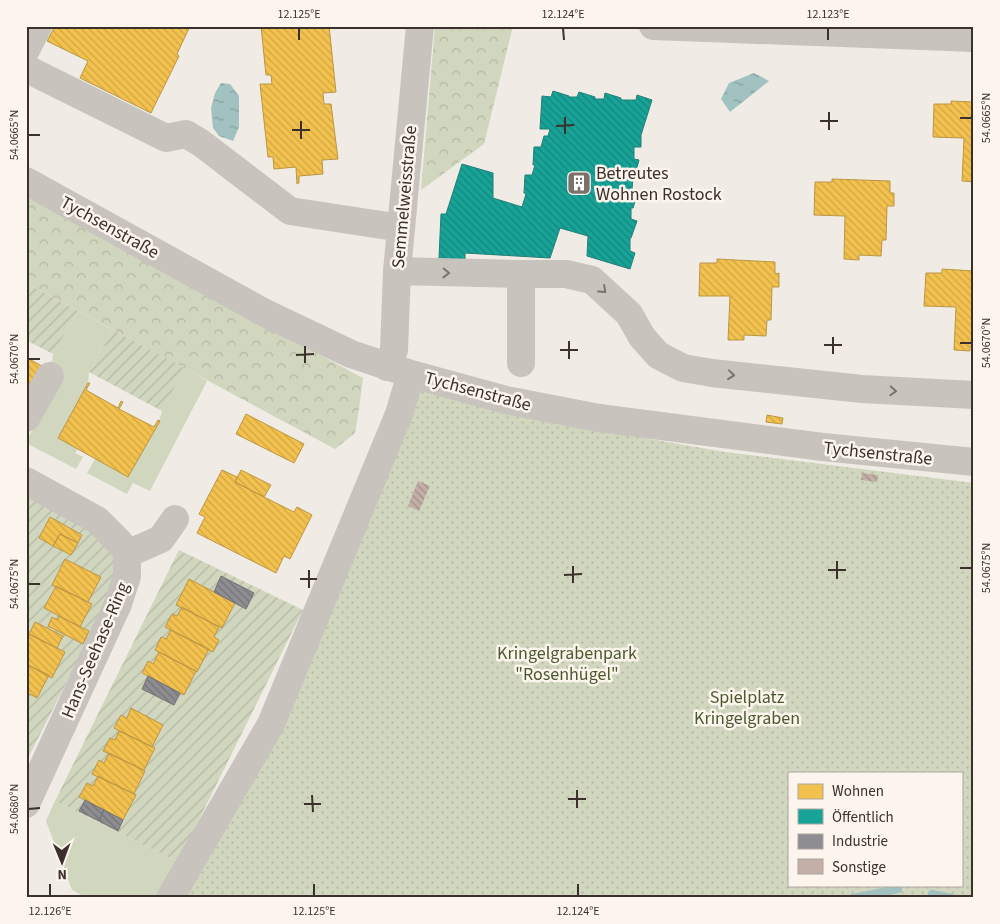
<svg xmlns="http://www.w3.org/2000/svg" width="1000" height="924" font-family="'Source Sans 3',sans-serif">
	<defs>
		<pattern id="forest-crowns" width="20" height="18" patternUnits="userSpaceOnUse" patternTransform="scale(1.25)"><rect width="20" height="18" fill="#d1d6bf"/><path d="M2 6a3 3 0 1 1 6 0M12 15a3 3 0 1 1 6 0" fill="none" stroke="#b4b8a4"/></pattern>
		<pattern id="park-dots" width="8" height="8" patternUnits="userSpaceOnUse" patternTransform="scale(1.25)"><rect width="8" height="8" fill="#d1d6bf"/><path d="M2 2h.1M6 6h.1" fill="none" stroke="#b4b8a4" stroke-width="1.8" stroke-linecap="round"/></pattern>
		<pattern id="garden-furrows" width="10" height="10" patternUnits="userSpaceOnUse" patternTransform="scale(1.25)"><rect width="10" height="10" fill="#d1d6bf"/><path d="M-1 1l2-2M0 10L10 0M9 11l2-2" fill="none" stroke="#b4b8a4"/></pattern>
		<pattern id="water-ripples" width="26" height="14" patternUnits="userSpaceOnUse" patternTransform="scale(1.25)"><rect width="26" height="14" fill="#a1c2c1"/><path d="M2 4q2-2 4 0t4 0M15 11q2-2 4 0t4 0" fill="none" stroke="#849e9d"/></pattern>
		<pattern id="homes-back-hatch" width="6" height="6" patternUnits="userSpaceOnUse" patternTransform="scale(1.25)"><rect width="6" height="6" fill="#f2c14e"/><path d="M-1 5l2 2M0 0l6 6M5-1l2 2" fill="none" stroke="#d0a644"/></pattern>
		<pattern id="public-back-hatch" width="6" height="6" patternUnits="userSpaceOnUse" patternTransform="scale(1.25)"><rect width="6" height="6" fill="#17a398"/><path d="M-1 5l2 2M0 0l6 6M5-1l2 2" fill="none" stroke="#16857c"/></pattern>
		<pattern id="industry-back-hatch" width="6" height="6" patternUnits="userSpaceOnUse" patternTransform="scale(1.25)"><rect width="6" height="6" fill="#8d8d92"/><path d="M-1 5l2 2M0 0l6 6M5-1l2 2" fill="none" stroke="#747477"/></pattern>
		<pattern id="building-back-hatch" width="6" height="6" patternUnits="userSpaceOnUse" patternTransform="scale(1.25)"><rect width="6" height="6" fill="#c3afa7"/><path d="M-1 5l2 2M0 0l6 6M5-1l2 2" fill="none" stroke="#a08f88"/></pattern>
	</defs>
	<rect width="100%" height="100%" fill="#f0ebe5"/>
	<path fill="#d1d6bf" d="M78,311L113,330L89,372L88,383L58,438L78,449L75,453L83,457L76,469L26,443V441L37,422L38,417L64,372L52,363L53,354Z
		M185,368L207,381L150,491L133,483L127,494L87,473L95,459L128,477L159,421L162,411Z
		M55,801L178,862L158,898H87L72,890L46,821Z"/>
	<path fill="url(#forest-crowns)" d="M435,26H513L484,144L421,190Z
		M26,197L363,378L359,409L355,433L335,449L26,283Z"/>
	<path fill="url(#park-dots)" fill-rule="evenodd" d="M419,390L535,419L725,452L974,483V898H180ZM789,773H961V885H789Z"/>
	<path fill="url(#garden-furrows)" d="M26,283L78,311L53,354L26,340Z
		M113,330L185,368L162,411L89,372Z
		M26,495C43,504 106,535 112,549C118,561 117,574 115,587L26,762Z
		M179,550L303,610L178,862L55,801Z"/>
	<path fill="url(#water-ripples)" d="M754,73L769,81L730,112L721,99L729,83Z
		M221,83L230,84L239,96V127L233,141L219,136L213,128L211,108L215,93Z"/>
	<path fill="url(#homes-back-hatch)" stroke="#bb9644" d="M55,26H190L177,54L179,56L151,113L80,78L88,61L47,41Z
		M261,26H329L336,92L323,93L324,104H331L338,159L322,160L323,174L299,176V183L297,184L296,167L274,169L273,157H268L260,84H272L271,75H266Z
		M951,101L974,102V182L962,181L964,138L933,137L934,104H951Z
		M832,179L890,181V193H894V206H887L886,240H882L881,256L859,255V260L844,259L845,216L814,215L815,182H832Z
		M717,259L775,262V274L779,273V287H772L771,320H767L766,336L744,335V340H728L730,296H699L700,263H717Z
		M942,269L974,271V346H970V351L954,350L956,307L924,306L926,273H942Z
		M26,357L47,369L50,362L52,363L26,409Z
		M88,383H90L86,390L118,408L121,401L123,402L119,409L154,427L158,420L160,421L128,477L58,438Z
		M246,414L304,444L294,463L236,434Z
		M767,415L783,418L782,424L766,422Z
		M222,470L237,477L235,482L264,497L294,512L297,507L312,515L290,559L284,556L276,573L197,533L205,517L199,514Z
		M241,470L271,485L264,497L235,482Z
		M50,517L82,535L78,543L60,534L53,546L39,538Z
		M60,534L78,543L71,555L53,546Z
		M65,559L101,577L88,602L52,585Z
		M189,579L235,603L222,628L176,605Z
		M56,586L92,604L80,627L44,608Z
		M182,607L219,627L214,637L219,640L213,652L165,627L172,614L177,616Z
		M59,616L89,631L83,644L48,626L52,617L57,620Z
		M35,622L63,636L57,648L29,634Z
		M171,630L209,649L197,672L155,650L161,637L166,639Z
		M29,634L65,652L52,678L26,664V639Z
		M159,652L196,671L184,695L142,673L148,661L153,664Z
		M26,664L49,675L37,698L26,692Z
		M131,708L163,725L152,747L114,728L121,715L127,718Z
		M119,731L155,748L144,770L103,751L110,738L115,740Z
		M109,753L145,771L134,794L92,774L99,760L104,763Z
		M98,776L136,795L123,820L79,797L87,783L93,786Z"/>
	<path fill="url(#public-back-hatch)" stroke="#228077" d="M553,91L569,96V97H577L579,92L595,97V99H604L605,93L621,98V100H636L637,95L652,100L641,135V147H634V159L639,160L634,178H633L632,189L638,191L633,208H631V219L637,221L631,238H630V251L635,253L630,269L587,256L588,236L560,228L550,258L465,253V260L439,258L441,214H446L462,164L493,173V198L522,207L526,194L524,193L525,175H532L535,165H533L534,147H541L544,136H548L550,129H540L542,96L551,97Z"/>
	<path fill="url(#industry-back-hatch)" stroke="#747173" d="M221,576L254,593L246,609L214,592Z
		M148,676L180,693L174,705L142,689Z
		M85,800L104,810L99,821L79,811Z
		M104,810L123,820L118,831L99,821Z"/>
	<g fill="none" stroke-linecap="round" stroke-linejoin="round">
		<path stroke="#a1c2c1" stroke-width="8" d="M932,894L952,898
			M853,898L898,889"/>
	</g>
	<path fill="url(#building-back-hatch)" d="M862,473L878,475L877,482L861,480Z
		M418,481L430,486L419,511L408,506Z"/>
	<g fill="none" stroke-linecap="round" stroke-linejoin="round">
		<path stroke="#c9c3be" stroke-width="28" d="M653,26L974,38
			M26,50L38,26
			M27,69L166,138L186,134L201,143L290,211L401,228
			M26,181L265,313L351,354L411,374L506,400L599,418L823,447L974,462
			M397,271L521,274H566L592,280L629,314L642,337L658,355L683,368L712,373L862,389L974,395
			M521,363V274
			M387,367L394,350L397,271L420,26
			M26,418L50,376
			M26,481L97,520L120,543L127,554V576L118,604L26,804
			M127,554L161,539L175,519
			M170,898L271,724L399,414L411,374"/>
	</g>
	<defs><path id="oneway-chevron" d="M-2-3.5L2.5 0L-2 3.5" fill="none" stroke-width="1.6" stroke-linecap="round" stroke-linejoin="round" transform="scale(1.25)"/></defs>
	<g stroke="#7b726d">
		<use href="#oneway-chevron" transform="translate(446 273) rotate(1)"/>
		<use href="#oneway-chevron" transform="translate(603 290) rotate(42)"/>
		<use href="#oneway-chevron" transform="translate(731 375) rotate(6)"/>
		<use href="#oneway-chevron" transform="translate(893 391) rotate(3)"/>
	</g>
	<path fill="none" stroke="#3b302b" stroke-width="2" d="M299,28V40M563,28L564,40M828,28V40M829,112V130M565,117V134M960,118H972M301,121V139M820,121H838M556,126L574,125M292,130H310M28,135H40M833,337V354M569,341V359M960,343H972M824,345H842M305,346V363M560,350H578M296,355L314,354M28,359H40M837,561V579M573,566V583M960,568H972M309,570V588M828,570H846M564,575L582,574M300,579H317M28,584H40M577,790V808M312,795L313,812M568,799H586M304,804H321M28,809L40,808M50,884V896M314,884V896M578,884V896"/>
	<defs>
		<g id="building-square" transform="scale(1.25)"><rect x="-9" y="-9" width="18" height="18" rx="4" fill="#7a716c" stroke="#fbf5ee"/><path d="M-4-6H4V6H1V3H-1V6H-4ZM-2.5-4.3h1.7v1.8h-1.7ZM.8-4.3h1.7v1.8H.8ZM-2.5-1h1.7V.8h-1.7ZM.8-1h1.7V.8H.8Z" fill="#fff"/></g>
	</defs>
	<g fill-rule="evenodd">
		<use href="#building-square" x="579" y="183"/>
	</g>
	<g text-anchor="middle" stroke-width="5" stroke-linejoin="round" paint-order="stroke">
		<g font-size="18" fill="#3b302b" stroke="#fbf5ee" text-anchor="start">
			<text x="596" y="179">Betreutes<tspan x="596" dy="21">Wohnen Rostock</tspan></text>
		</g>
		<g font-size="18" fill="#3b302b" stroke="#fbf5ee">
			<text transform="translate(404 197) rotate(-85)" y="6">Semmelweisstraße</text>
			<text transform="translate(110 227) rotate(29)" y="6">Tychsenstraße</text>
			<text transform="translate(478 391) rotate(15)" y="6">Tychsenstraße</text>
			<text transform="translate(878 453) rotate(6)" y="6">Tychsenstraße</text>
			<text transform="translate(95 650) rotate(-67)" y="6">Hans-Seehase-Ring</text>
		</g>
		<g font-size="18" fill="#4a5a2e" stroke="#fbf5ee">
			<text x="567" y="659">Kringelgrabenpark<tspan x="567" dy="21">"Rosenhügel"</tspan></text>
			<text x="747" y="703">Spielplatz<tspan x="747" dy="21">Kringelgraben</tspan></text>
		</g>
	</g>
	<rect width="1000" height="924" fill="none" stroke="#fbf5ee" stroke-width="55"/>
	<rect x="788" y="772" width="175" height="115" fill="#fbf5ee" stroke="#aea6a0"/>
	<rect x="798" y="784" width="25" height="15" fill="#f2c14e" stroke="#aea6a0"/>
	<text x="832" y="796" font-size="15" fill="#3b302b">Wohnen</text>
	<rect x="798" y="809" width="25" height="15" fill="#17a398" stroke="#aea6a0"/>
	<text x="832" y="822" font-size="15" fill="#3b302b">Öffentlich</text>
	<rect x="798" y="834" width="25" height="15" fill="#8d8d92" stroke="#aea6a0"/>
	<text x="832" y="846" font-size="15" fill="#3b302b">Industrie</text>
	<rect x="798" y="859" width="25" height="15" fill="#c3afa7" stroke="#aea6a0"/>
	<text x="832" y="872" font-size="15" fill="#3b302b">Sonstige</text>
	<g transform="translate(62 862) rotate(179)" stroke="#fbf5ee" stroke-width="4" paint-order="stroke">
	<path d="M0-4L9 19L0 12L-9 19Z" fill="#3b302b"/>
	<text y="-8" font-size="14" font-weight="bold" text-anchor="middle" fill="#3b302b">N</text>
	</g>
	<rect x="28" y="28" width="944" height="868" fill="none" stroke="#3b302b" stroke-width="2"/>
	<g font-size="12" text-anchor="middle" fill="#3b302b">
		<text x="299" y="18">12.125°E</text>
		<text x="563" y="18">12.124°E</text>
		<text x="828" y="18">12.123°E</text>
		<text transform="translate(986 118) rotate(-90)" y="4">54.0665°N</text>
		<text transform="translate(14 135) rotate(-90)" y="4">54.0665°N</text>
		<text transform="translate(986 343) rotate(-90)" y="4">54.0670°N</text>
		<text transform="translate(14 359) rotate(-90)" y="4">54.0670°N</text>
		<text transform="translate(986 568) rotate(-90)" y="4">54.0675°N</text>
		<text transform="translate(14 584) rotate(-90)" y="4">54.0675°N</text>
		<text transform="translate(14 809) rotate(-90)" y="4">54.0680°N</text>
		<text x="50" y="915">12.126°E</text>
		<text x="314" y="915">12.125°E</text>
		<text x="578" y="915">12.124°E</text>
	</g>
</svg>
